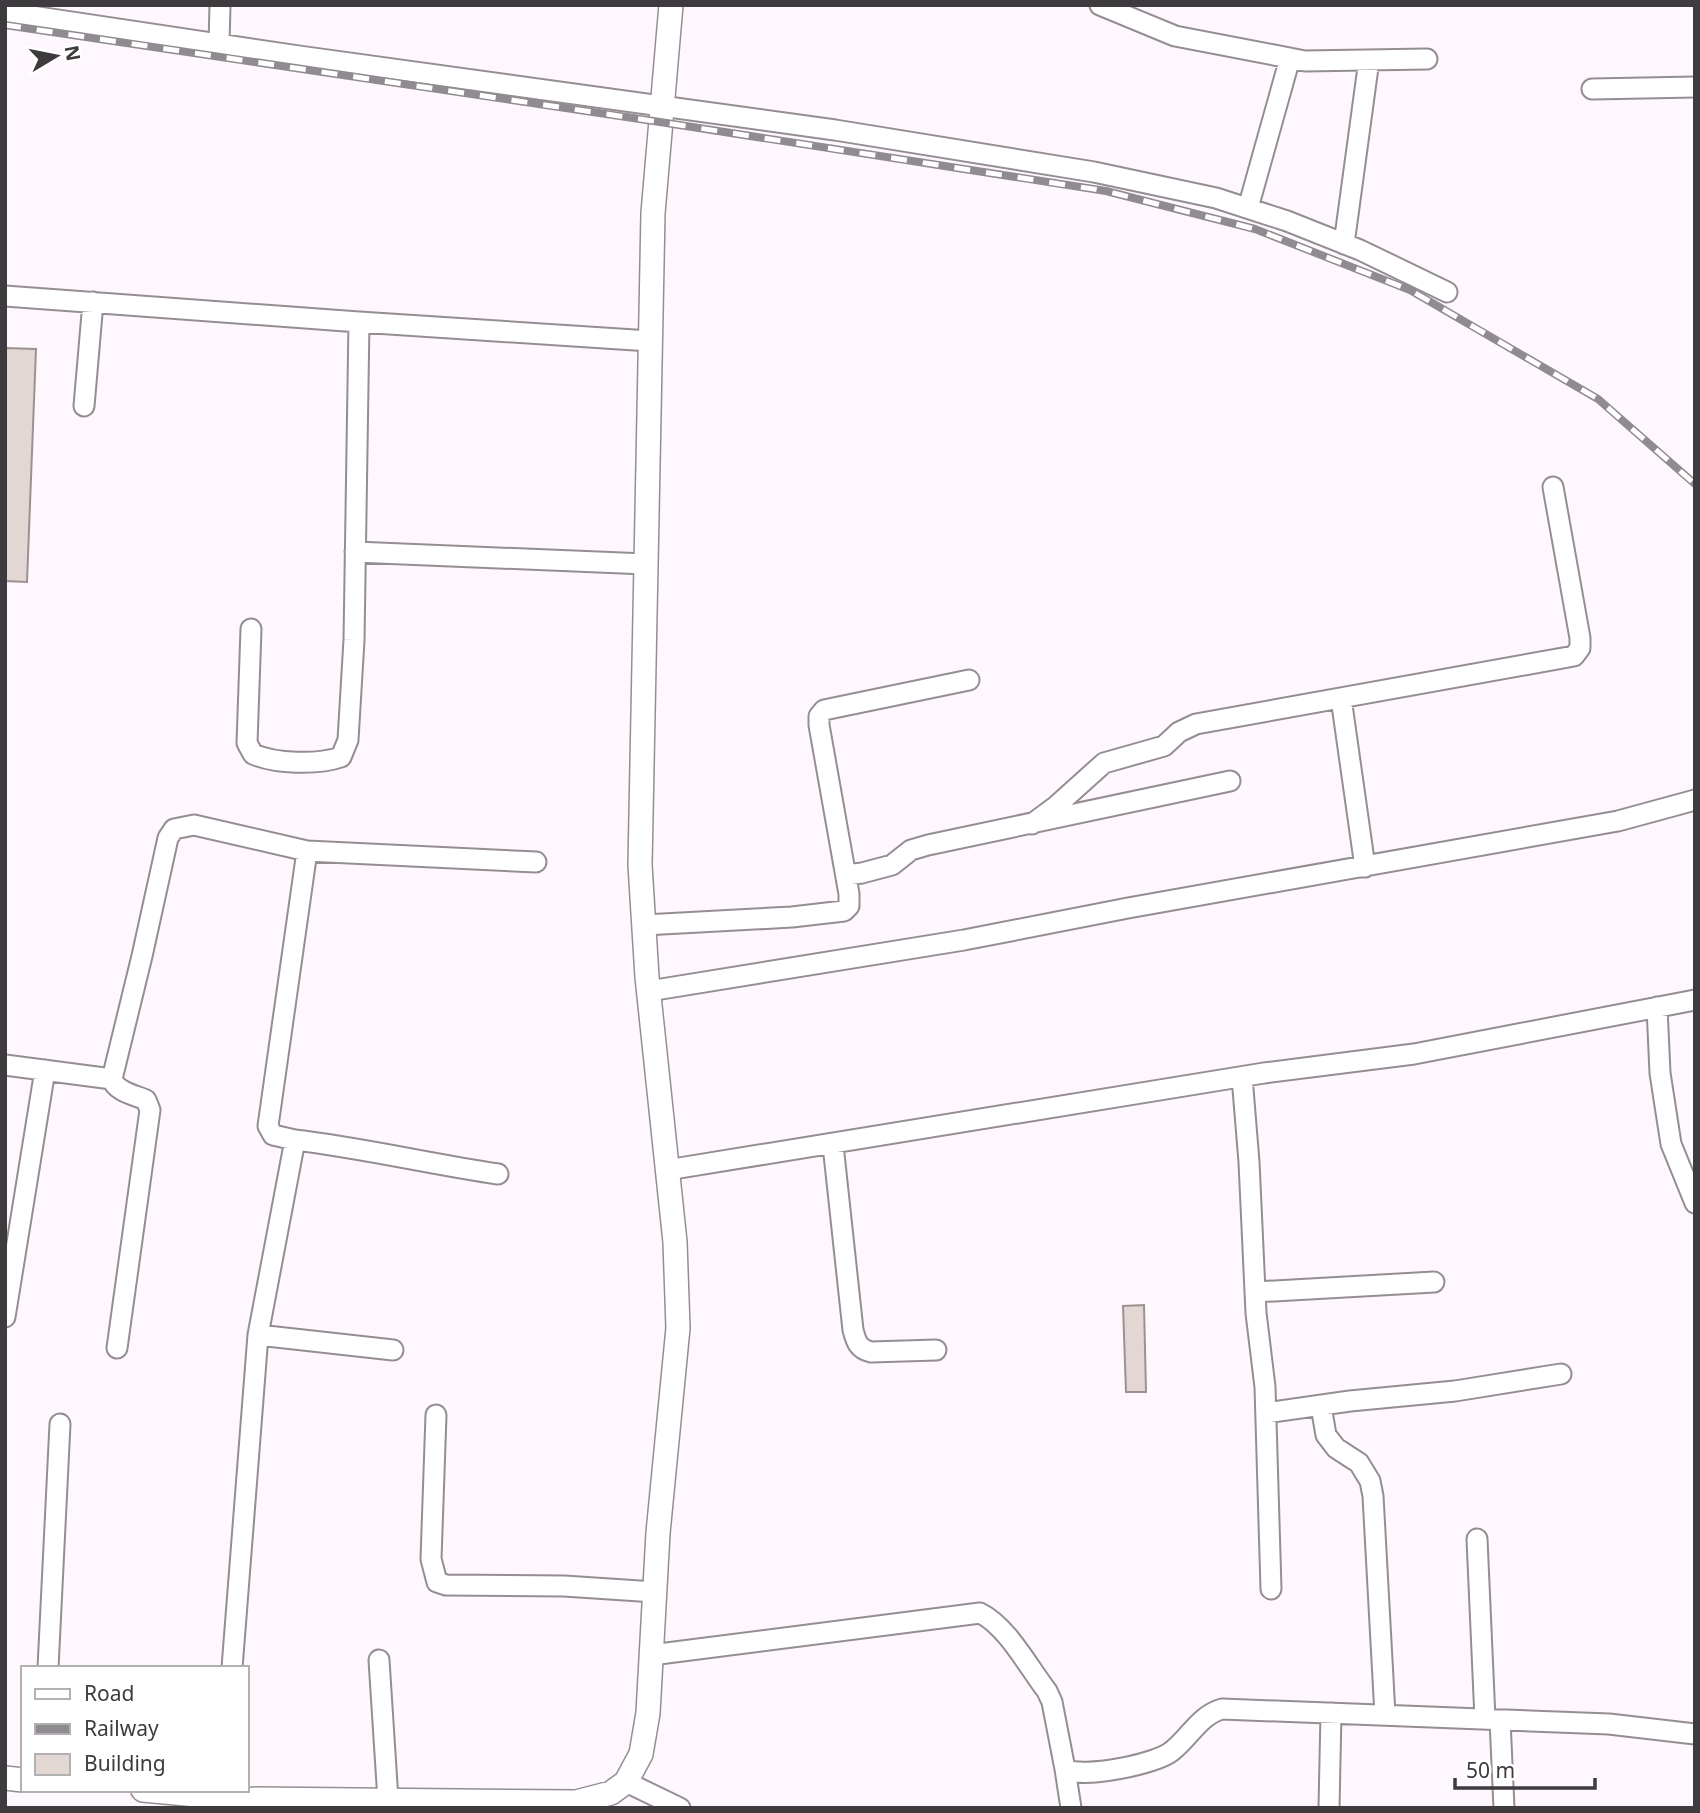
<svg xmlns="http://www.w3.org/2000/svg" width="1700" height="1813" font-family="'Noto Sans',sans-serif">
	<rect width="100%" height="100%" fill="#fef7fe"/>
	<path fill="#e3d7d4" stroke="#9c918e" stroke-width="2" d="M5,348L36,349L27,582L5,581Z
		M1144,1305L1146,1392H1126L1123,1306Z"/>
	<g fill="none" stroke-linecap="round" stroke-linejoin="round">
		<g stroke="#958d94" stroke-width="23">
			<path id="minor" d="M1100,5L1175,36L1305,61L1427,59
				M5,12L299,56L835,130L1094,172L1216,198L1287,221L1360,250L1447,292
				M219,44L220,5
				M1592,89L1695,87
				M1248,208L1290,58
				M1344,244L1369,60
				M5,296L359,322L650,341
				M84,406L93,302
				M355,552L646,564
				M251,629L247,743L253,754C275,764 318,765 341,757L348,740L354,640L359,322
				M1341,698L1365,867
				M1032,824L1055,807L1104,763L1164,746L1179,732L1196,724L1574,656L1580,648V638L1553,487
				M846,875L862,873L892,865L911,850L928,845L1230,781
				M644,925L792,917L844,911L849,906V894L819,725V716L824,710L969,680
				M649,991L964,940L1128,908L1618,821L1695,800
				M1657,1007L1660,1073L1671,1144L1695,1203
				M5,1065L112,1079
				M1242,1077L1249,1162L1256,1313L1265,1387L1271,1589
				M295,1140C363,1148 430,1164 498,1174
				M833,1145L853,1330C856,1341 858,1349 871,1352L936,1350
				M667,1170L1264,1073L1414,1054L1695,1000
				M1255,1292L1434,1282
				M5,1317L45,1070
				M258,1335L393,1350
				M117,1348L150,1110L146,1100C135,1095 116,1092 112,1079L142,956L168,838L174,829L194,825L307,851L536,862
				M1321,1406L1326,1435L1336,1448L1359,1463L1370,1481L1373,1496L1385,1715
				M1266,1413L1350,1401L1455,1391L1561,1374
				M436,1415L431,1559L437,1582L446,1585L564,1586L655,1592
				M1477,1539L1485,1719
				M651,1655L980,1613C1007,1626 1029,1668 1047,1691L1052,1702L1065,1769C1082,1779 1157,1764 1172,1751C1189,1738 1200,1715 1222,1709L1609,1724L1695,1734
				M379,1660L388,1800
				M48,1668L60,1424
				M232,1668L258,1335L295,1140L273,1135L268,1126L307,851
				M1500,1720L1504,1808
				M1065,1769L1071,1808
				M626,1782L680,1808
				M1329,1808L1331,1713"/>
		</g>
		<g stroke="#958d94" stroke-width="26">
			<path id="major" d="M5,1778L23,1780
				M143,1790L240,1799L576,1802L611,1793L626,1782L641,1754L648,1713L658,1533L678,1328L675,1242L647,977L640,865L653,213L671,5"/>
		</g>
		<use href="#minor" stroke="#fff" stroke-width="19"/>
		<use href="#major" stroke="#fff" stroke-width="23"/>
		<g stroke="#908b90" stroke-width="8">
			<path id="rail" d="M5,25L660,122L1106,191L1255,229L1410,290L1598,399L1695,484"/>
		</g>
		<use href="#rail" stroke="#fff" stroke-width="5" stroke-dasharray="16" stroke-linecap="butt"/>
	</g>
	<rect width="1700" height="1813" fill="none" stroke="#3e3b3e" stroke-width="14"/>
	<rect x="21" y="1666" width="228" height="126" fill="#ffffff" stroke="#b2b1b2" stroke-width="2"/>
	<rect x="35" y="1689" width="35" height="10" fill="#ffffff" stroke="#b2b1b2" stroke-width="2"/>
	<text x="84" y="1701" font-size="21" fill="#3e3b3e">Road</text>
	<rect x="35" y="1724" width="35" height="10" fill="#908b90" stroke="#b2b1b2" stroke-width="2"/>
	<text x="84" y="1736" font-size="21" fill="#3e3b3e">Railway</text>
	<rect x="35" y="1754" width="35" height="21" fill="#e3d7d4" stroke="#b2b1b2" stroke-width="2"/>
	<text x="84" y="1771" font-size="21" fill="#3e3b3e">Building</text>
	<g transform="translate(56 56) rotate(80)" stroke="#ffffff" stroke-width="5" paint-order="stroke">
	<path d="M0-5L12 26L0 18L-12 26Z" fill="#3e3b3e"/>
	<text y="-10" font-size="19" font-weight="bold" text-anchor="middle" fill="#3e3b3e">N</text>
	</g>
	<path d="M1455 1778v10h140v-10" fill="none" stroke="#3e3b3e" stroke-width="3.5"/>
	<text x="1466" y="1778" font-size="21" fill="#3e3b3e" stroke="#ffffff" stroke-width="5" paint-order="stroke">50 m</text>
</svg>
